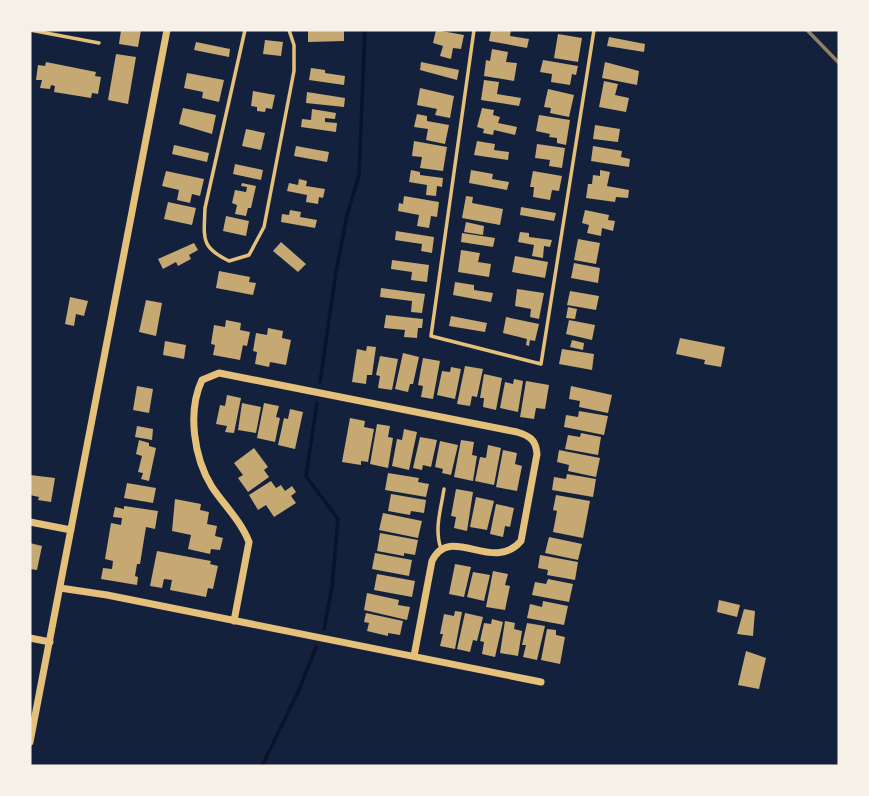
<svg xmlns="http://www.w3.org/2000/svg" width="869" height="796" font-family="'Titillium Web',sans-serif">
	<rect width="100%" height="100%" fill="#14213d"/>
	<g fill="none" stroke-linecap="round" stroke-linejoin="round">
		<path stroke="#0b132b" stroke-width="3.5" d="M320,382L336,272L347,215L359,175L365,30
			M317,403L306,476L338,519L332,587L324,629
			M262,766L299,690L316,647"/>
	</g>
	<path fill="#c6a872" d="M121,30H141L138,47L119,44Z
		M308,30H344V41L308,42Z
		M436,30L464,35L461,49L453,48L451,59L440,56L443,46L433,43Z
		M491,30H511L510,36L529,39L527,48L489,41Z
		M558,34L582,38L578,62L554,58Z
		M609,37L645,44L644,52L607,46Z
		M265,40L283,42L281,56L263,54Z
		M196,42L230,49L229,57L194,50Z
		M492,49L508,52L506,62L517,63L514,81L484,76L486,60L490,61Z
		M116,54L136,57L128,104L108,100Z
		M543,60L578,66L576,75L572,74L570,85L551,82L552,74L540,72Z
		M46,62L96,72L95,76L101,77L98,94L92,93L91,98L54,92L55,86L51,85L50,89L40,88L42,80H36L38,65L45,66Z
		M421,62L459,70L457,80L420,70Z
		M605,62L639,71L637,85L602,78Z
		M311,68L325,70V73L345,76L344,85L309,80Z
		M187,73L224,80L219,102L202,98L203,92L184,88Z
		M484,80L499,82L497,94L521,98L519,106L481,100Z
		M604,81L618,84L615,95L629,98L626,112L599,107Z
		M420,88L454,96L450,118L435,115L437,109L417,105Z
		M548,89L574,95L569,117L550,113L551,108L544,107Z
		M253,91L275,95L272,109L266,108L265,112L257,111V107L251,106Z
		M307,92L345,98L344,107L306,103Z
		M183,108L216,115L212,134L179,124Z
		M482,108L494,110L493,115L500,117L498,123L517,127L515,135L494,130L493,135L483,133L484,129L477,127Z
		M312,109L336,113L335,119L325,118V122L337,123L336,132L301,127L302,119L311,120Z
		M417,114L427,116V121L449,125L445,144L426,140L428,129L414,127Z
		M539,115L570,120L566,145L557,143V138L549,137L550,134L536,131Z
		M595,125L620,129L618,142L593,139Z
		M246,129L265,133L261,150L242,146Z
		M414,141L447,147L443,171L420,168L422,157L412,156Z
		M477,141L495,144L494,150L509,152L508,160L474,155Z
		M537,144L565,148L562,168L549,166L550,160L535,158Z
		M174,145L209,153L207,162L172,154Z
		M296,146L329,152L327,162L294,156Z
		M593,146L622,151L621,157L630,159L629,167L591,161Z
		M235,164L263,170L261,180L233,174Z
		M411,170L420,172V175L443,178L442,187L437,186L436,196L426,195L427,185L409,182Z
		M471,170L493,174L492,179L509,182L507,190L469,183Z
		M600,170L610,172L607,186L629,190L628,198L616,197L615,202L586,198L588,184H592L593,175L600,176Z
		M166,171L204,179L200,196L192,194L190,203L177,200L179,190L162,186Z
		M533,171L562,176L559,191L552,190L550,200L533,197L534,187H530Z
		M299,179L307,181L306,186L325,189L323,198L319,197L318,204L306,202L307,195L287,191L289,183L298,185Z
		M242,183L256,186L251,208H248L246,216L235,214L237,205L232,203L235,190L246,192L247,187L241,186Z
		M404,196L439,202L437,217L431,216L429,228L417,226L419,215L398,211L399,203L403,204Z
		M466,196L473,197L472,203L503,209L500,225L462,218Z
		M168,202L196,208L192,225L164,219Z
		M521,207L556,213L554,221L520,215Z
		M290,210L301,212L300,217L317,220L315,228L281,222L282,214L289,215Z
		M585,210L609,215L608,220L615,221L613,231L602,228L601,236L587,233L589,225L582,223Z
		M226,216L249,221L246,236L223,231Z
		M466,222L484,226L483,235L464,232Z
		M396,231L434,237L432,253L421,251L422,244L395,240Z
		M520,232L529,233V237L552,240L550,247L544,246L543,258L532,256L534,245L518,242Z
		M462,233L495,238L493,247L461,242Z
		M578,239L600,243L596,264L574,260Z
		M281,242L306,264L298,272L273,251Z
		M194,243L198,250L189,255L191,259L178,266L176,262L163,269L158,259Z
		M461,250L480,253L478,262L491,264L489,277L458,272Z
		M515,256L548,262L545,278L512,272Z
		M392,260L429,265L427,282L411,280L412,272L391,269Z
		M574,263L600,268L598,283L571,278Z
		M219,271L250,277L249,282L256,283L253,295L216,288Z
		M455,282L474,285V290L493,293L491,302L453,295Z
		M381,288L425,294L422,313L411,312L412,301L380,297Z
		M517,289L544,293L539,319L530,317L531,309L515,306Z
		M570,291L599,296L596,310L567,305Z
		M70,297L88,301L84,316L76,314L74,326L65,324Z
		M146,300L162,303L156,336L139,332Z
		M568,307L577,309L575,319L566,318Z
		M386,315L423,319L422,328H418L417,338L404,337L405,330L384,328Z
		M451,316L487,323L485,332L449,326Z
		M506,317L539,324L535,341L530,340L529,346L526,345L527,339L503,333Z
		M226,320L241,323L240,330L250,332L247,346L243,345L240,360L213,355L215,345L211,344L214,325L225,327Z
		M569,320L595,325L592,340L566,334Z
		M268,328L283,331L282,338L291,340L286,365L270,362L269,367L255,364L257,352L253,351L256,333L267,335Z
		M680,338L725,347L721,367L704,364L705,360L676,354Z
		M572,340L584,343L583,350L570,347Z
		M165,341L186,345L184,359L163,355Z
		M367,346L376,347L372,375H367L366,384L352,382L357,349L366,351Z
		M562,349L594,354L592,370L559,364Z
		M403,353L419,357L413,384H410L408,392L395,389Z
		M380,356L398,359L392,390L378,388L380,376L376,375Z
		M423,358L440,361L433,399L421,397L423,386L418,385Z
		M465,366L483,369L477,397L472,396L470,406L457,404Z
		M451,367L461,369L455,399L437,395L442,371L450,372Z
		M484,374L502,378L496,410L483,407L484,398H480Z
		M514,379L523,381L518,412L500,408L505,382L513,384Z
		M526,381L549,385L545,409L536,408L534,419L520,417Z
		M137,386L153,389L149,413L133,410Z
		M571,386L612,395L608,413L579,407L580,401L569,399Z
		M227,395L241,398L234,433L225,432L227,426L216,424L220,405L225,406Z
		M242,403L261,407L256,433L238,430Z
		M264,403L279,406L276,417L280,418L275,442L257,438Z
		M290,409L303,412L295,449L278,445L284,418L288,419Z
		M579,411L608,416L604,435L564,427L566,415L578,417Z
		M350,418L365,421L364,427L374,429L368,462L361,461V465L342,462Z
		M377,424L390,426L388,437L393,438L388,468L370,464Z
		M137,426L153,429L152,440L135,437Z
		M404,429L417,432L409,470L392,466L397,439L402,440Z
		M581,433L601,437L598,455L565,449L568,435L580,437Z
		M420,437L437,440L431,467L423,465L422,470L413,468Z
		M139,440L149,443V446L156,448L149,481L141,479L143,473L138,472L142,456L136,454Z
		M461,440L474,442L472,455L477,456L473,481L454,477Z
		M440,441L458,445L451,475L442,473L443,469L435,467Z
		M488,445L501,448L494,485L475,481L480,457L486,458Z
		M254,448L268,467L264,470L269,477L248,492L238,478L243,475L234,463Z
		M503,450L517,453L515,464L522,466L517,491L496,487Z
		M559,450L600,458L596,477L568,471L569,465L557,462Z
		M388,473L419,478L418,482L429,484L426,497L385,490Z
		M567,474L596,479L593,497L552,490L554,477L566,479Z
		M30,475L55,478L51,502L38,500L39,497L30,495Z
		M271,481L276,488L281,485L285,491L292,486L296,492L291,496L296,503L274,517L266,505L258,510L249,495Z
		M127,483L156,488L153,503L124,498Z
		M456,489L473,492L467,531L454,528L456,517L451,516Z
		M391,494L426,500L424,513L411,511L410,515L388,511Z
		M556,495L590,501L583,538L553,532L557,511L553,510Z
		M476,497L494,501L487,530L470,527Z
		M175,499L201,504L200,510L209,512L207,524L217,526L215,536L223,538L220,550L211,549L210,554L188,549L191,535L172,531Z
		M496,504L514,508L510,527L505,526L503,537L490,534Z
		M124,506L158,511L155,529L146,527L140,564H137L135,576L138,577L137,585L101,579L103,568L112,569L113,561L105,559L111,523L121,525L122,518L113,517L115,507L124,509Z
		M383,513L422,521L418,538L379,530Z
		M380,533L418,540L415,555L404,553V556L377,551Z
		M549,537L582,544L578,560L545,553Z
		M30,543L42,546L37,570L30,569Z
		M157,551L211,561L210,564L218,566L213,589L208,588L206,597L170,590L172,580L164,579L162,588L150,586Z
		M375,553L412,560L409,576L372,569Z
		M540,555L578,562L575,580L547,575L548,570L538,568Z
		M455,564L471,567L464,597L449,594Z
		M493,571L508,574L505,585L510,586L505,610L486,607Z
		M473,572L490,575L484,601L467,597Z
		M377,574L415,581L412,597L374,590Z
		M548,579L573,584L569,602L532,595L535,582L546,584Z
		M367,593L399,600L398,605L410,607L407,620L364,610Z
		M719,600L740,605L737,617L717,612Z
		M543,601L568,606L564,625L527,618L530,604L542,607Z
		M744,609L755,611L753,636L737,634Z
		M455,611L462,612L455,649L440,646L443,634H440L444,614L454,616Z
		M366,613L403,621L400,635L388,633V636L367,631L369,623L364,622Z
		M465,613L483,617L477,641L473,640L470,652L457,649Z
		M492,619L503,622L495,657L482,654L484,642L480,641L484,623L491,624Z
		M505,621L515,623L514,629L522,631L518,656L500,653Z
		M527,623L545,626L537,660L523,657L526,645H522Z
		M547,629L556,630V635L565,637L560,664L541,660Z
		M746,651L766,658L759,689L738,685Z"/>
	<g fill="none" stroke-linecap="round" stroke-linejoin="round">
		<path stroke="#e5c07b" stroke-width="3.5" d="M30,30L99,43
			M245,30L205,208C204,238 200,247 229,261L249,255L264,227L294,71V45L289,30
			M474,30L431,336L541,364L594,30
			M441,549C434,529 441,509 444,489"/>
		<path stroke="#e5c07b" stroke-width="7" d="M30,522L71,530
			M60,588L107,595L541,682
			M234,621L249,542C241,521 224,505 212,487C194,458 187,412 202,380L219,373L517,432C530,436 536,440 537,454L521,541C493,574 450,523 432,561L414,656
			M30,638L50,642
			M30,742L167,30"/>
		<path stroke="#918062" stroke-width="3.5" d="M807,30L839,63"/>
	</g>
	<rect width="869" height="796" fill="none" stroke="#f6f1e7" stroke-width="63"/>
</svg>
